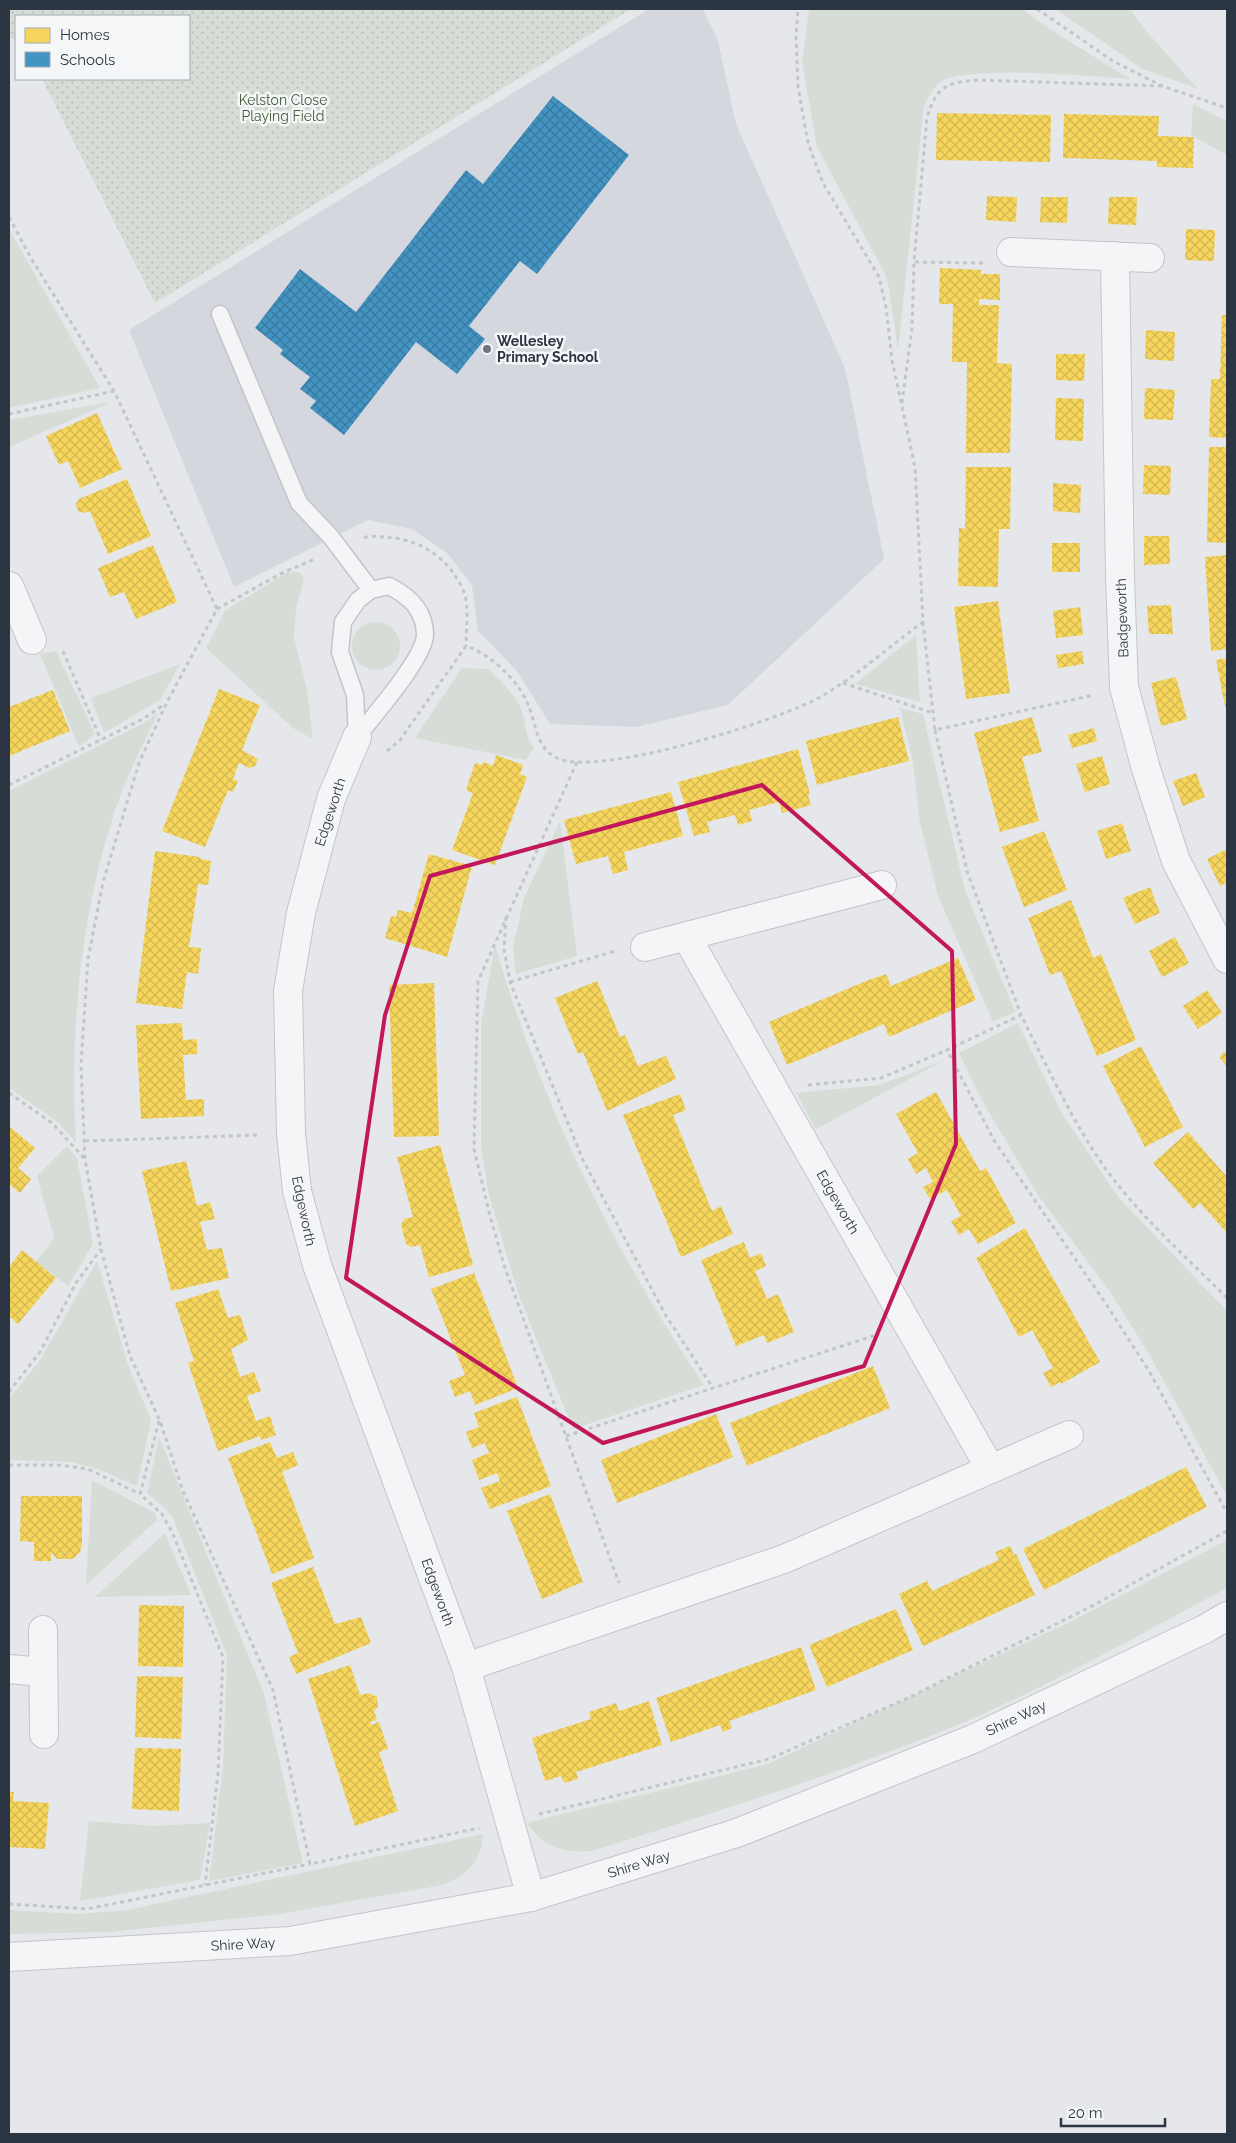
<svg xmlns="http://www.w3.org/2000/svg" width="1236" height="2143" font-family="Raleway,sans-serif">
	<defs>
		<pattern id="park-dots" width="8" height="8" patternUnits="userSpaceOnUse" patternTransform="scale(1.25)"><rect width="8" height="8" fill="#d6ddd6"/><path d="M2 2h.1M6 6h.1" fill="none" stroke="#b8beb9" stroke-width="1.8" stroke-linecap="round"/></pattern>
		<pattern id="homes-cross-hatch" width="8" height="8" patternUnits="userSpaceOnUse" patternTransform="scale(1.25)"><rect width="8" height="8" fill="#f6d55c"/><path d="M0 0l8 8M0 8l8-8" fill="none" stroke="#d3b751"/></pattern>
		<pattern id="schools-cross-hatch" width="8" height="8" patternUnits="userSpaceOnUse" patternTransform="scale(1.25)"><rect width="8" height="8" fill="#4393c3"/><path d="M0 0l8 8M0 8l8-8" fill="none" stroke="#3879a0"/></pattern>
	</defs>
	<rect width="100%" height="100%" fill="#e5e7ea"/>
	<path fill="#d4d7dd" d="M649,9H703L718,41L736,124L845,368L884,559L728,705L636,727L550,724L517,671L478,631L472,585L447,553L412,529L368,520L234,587L129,330Z"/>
	<path fill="#d6ddd6" d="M809,9H1022L1051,30L1130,79C1097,77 961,64 939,83C933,88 928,99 924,105L898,351L889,288L885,274L817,147L802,62Z
		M1055,9H1130L1148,33L1198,89L1143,69Z
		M1193,104L1227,121V155L1191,135Z
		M10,231L100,388L9,408Z
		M112,402L9,447V420Z
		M287,572H299L304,578L296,608L294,638L307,690L313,739L293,728L206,648L225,611Z
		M352 646a24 24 0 1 1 48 0a24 24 0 1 1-48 0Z
		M916,635L920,702L855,684Z
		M56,651L95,734L79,747L40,654Z
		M180,664L160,700L104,733L91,698Z
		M462,668L488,669C500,681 516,694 522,711C526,724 525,737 534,748L526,760L415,738Z
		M900,708L923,714L965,890L1015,1012L993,1022L938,896L920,823L913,763Z
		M158,713C141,748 123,783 112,820C79,925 70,1034 76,1143L58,1122L9,1088V791L142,724Z
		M560,821L577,956L516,974L513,948L524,898Z
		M495,945C540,1101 613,1251 704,1385L573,1429L518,1293L489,1195L481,1148V1024Z
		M1018,1023L1061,1112L1118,1197L1227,1311V1496L1149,1354L1109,1290L1038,1195L980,1097L959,1053Z
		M945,1060L816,1129L796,1093L880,1085Z
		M67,1146L77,1158L93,1244L68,1286L36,1262L54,1238L37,1176Z
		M97,1261L128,1365L151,1420L137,1486L98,1469L71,1462L9,1460V1399L40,1360Z
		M159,1437L264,1694L303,1863L209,1881L223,1766L227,1655L173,1518L167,1510L147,1493Z
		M92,1480L155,1513L157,1520L86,1585Z
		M165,1533L191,1595L95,1597Z
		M1227,1540V1588C1133,1638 1039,1692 940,1732C826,1778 709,1814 592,1851C563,1853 544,1848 527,1823L768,1764L1074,1620Z
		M89,1821L153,1826L210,1823L200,1880L80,1901Z
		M483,1834C483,1862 462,1880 437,1886L279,1914L110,1932L9,1934V1910L78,1914L127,1910Z"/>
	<path fill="url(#park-dots)" d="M9,9H631L155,303L42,79H189V16H16V42L9,37Z"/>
	<path fill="url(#homes-cross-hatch)" d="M937,113L1051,115L1050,162L936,160Z
		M1064,114L1159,116L1158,136L1194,137L1193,168L1157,167V161L1063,158Z
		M987,196L1017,197L1016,222L986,220Z
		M1041,197H1068L1067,223L1040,222Z
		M1109,197H1137L1136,225L1108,224Z
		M1186,229L1215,230L1214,261L1185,260Z
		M940,268L981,270V274H1000V300L979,299V305H999L997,363L1012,364L1010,453H966L967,362H952L953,304H939Z
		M1222,315H1227V438L1209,437L1211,379H1220Z
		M1146,330L1175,332L1174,361L1145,359Z
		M1056,354H1085L1084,381L1056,380Z
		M1145,388L1175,390L1173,420L1144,419Z
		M1056,398L1084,399L1083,441L1055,440Z
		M97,413L122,469L80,488L68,461L59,465L46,436Z
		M1209,447H1227V543L1207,542Z
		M1144,465L1171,466L1170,495L1143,494Z
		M966,467H1011L1010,529H999L998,587L958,586L959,528L965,529Z
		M127,479L151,536L108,554L90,511L85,513L78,511L76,504L79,499Z
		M1053,483L1081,485L1080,513L1053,511Z
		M1144,536H1169L1170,564L1144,565Z
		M1052,543H1080V572H1052Z
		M153,545L177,602L136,619L124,592L110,597L98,568Z
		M1227,555V649L1211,651L1205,557Z
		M998,601L1010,693L966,699L954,607Z
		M1171,605L1173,634H1149L1147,606Z
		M1080,607L1083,635L1056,638L1053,611Z
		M1082,651L1084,664L1058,668L1056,655Z
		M1227,658V711H1226L1216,660Z
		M1176,677L1187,719L1161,726L1151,683Z
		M219,689L260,705L242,750L258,759L255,766L249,768L239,763L233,779L238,781L233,792L228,790L205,847L162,831Z
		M53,690L70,731L9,756V707Z
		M898,717L909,761L817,785L806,741Z
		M1032,717L1042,752L1022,757L1039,821L1000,832L974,733Z
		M1094,728L1097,741L1072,748L1068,735Z
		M798,749L810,794L808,795L811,805L782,813L779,802L749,810L752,821L738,825L735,815L707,822L710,832L694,836L678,782Z
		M496,755L523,765L520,774L527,777L495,865L452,850L473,793L466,790L475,763L482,765L484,762L493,766Z
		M1102,756L1110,784L1085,792L1076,764Z
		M1196,773L1205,797L1183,806L1173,781Z
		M671,792L683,836L624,852L628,870L613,874L608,856L576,864L564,820Z
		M1122,823L1131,851L1106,859L1097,831Z
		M1044,831L1067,890L1024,907L1002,847Z
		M1227,849V882L1220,886L1207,859Z
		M155,851L200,857V859L211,861L208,885L198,884L189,947L201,948L198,974L187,972L182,1009L136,1003Z
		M429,854L472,866L447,957L385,938L391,916L396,917L398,910L412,913Z
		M1150,887L1160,913L1135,924L1123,898Z
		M1071,900L1093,958L1101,954L1136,1040L1097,1056L1061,971L1050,975L1028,918Z
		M1175,937L1189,963L1162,977L1149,951Z
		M958,958L976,1000L889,1037L884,1024L787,1065L769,1022L866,981L886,974L891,986Z
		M597,981L620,1037L625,1035L638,1066L666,1056L676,1079L607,1111L583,1052L578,1054L555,998Z
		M434,983L439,1136L394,1137L389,985Z
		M1207,990L1222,1013L1198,1029L1183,1006Z
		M182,1023L183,1040L197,1039V1054L183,1055L186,1100L204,1099V1116L141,1119L136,1025Z
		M1141,1046L1183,1127L1145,1147L1103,1066Z
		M1227,1050V1067L1219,1057Z
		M936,1092L980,1171L986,1168L1016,1223L978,1244L969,1229L959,1235L951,1221L961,1216L947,1190L930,1199L923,1187L933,1182L926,1168L916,1174L908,1159L918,1153L896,1114Z
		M680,1094L686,1110L673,1115L712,1211L721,1206L733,1234L681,1257L623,1115Z
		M9,1126L35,1148L18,1168L31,1179L20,1193L9,1184Z
		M1188,1132L1227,1177V1233L1200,1203L1193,1209L1153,1163Z
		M440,1145L473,1265L429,1277L420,1245L411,1247L406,1244L401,1225L404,1219L413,1217L397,1157Z
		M186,1161L197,1206L210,1202L215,1219L200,1222L207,1250L222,1248L229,1278L171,1291L142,1171Z
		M1025,1228L1100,1362L1061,1384L1060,1382L1051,1387L1043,1373L1053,1368L1032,1330L1019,1337L976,1258Z
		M744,1242L750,1258L761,1253L766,1266L755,1271L767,1299L778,1294L794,1332L767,1343L764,1335L736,1346L701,1260Z
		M22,1250L56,1278L18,1324L9,1316V1267Z
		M474,1273L518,1388L475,1405L470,1391L455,1397L449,1381L465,1375L431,1289Z
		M218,1289L228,1318L240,1315L248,1340L231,1349L240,1377L254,1372L261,1391L247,1396L256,1421L270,1416L276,1435L261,1440L260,1436L218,1451L188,1363L194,1361L175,1303Z
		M873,1366L890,1408L747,1466L730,1423Z
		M517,1397L551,1486L490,1509L481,1488L500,1481L497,1473L479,1480L472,1460L489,1453L485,1443L472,1448L466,1432L479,1427L474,1413Z
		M716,1414L733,1457L617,1503L601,1460Z
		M270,1442L277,1458L293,1452L298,1465L282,1472L314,1558L272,1574L228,1458Z
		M1186,1467L1207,1507L1044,1590L1023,1549Z
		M550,1494L583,1582L542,1599L507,1511Z
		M21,1496H82V1543L80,1552L73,1559H57L51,1552V1561H34V1542L20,1541Z
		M1010,1546L1014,1555L1016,1554L1035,1595L923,1646L899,1594L927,1581L932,1591L999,1560L995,1552Z
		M313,1567L335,1624L361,1617L371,1643L296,1674L289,1657L298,1653L271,1583Z
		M139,1605L184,1606L183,1667L138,1666Z
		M896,1609L913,1650L827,1687L809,1645Z
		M801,1647L816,1690L729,1721L732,1728L723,1732L720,1725L671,1742L656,1698Z
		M350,1665L360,1695L369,1693L377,1697L378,1707L374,1711L377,1720L370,1722L371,1725L379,1722L388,1749L379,1752L398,1811L355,1826L308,1679Z
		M137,1676L183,1677L181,1739L135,1737Z
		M649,1701L662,1745L576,1772L578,1779L564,1783L561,1776L545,1781L532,1738L591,1719L589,1712L616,1703L619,1711Z
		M135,1748L181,1749L179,1811L132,1809Z
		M9,1792H14L13,1801L49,1803L45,1849L9,1847Z"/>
	<path fill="url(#schools-cross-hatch)" d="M553,96L629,155L537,274L520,261L469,326L485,339L457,374L416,342L344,435L310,408L316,401L300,389L310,377L280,354L283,350L255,328L300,269L356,312L466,170L483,184Z"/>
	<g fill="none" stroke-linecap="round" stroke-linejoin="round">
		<g stroke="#c3c5c8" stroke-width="19">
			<path id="service" d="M220,314L299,503L331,537L371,590
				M389,586C409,596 425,610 425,635C424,659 373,716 357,737L355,695L340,652L343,622L358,600L371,590Z"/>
		</g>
		<g stroke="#c3c5c8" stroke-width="30">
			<path id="minor" d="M1011,252L1150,258
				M1115,256L1120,577L1124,687L1146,769L1176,861L1227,959
				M9,586L32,640
				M357,737L331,799L301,913L288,991L291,1133L297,1191L317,1265L466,1667L531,1897
				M686,936L990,1468
				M645,947L882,885
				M43,1630L44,1734
				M466,1667L784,1559L1069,1435
				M9,1669L43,1672"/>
		</g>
		<g stroke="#c3c5c8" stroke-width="30">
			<path id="tertiary" d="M9,1957L290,1941L531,1897L737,1833L973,1739L1205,1629L1227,1616"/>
		</g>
		<path stroke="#c3c6c9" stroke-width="3" stroke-dasharray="4 4" stroke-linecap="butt" d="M1037,9L1113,61L1162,86L1227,108
			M9,217L32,260L114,391L217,609L167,702L139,763L103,882L88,959L81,1064L85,1159L101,1249L130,1356L160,1421L183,1491L273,1690L310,1864L479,1828
			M983,263L914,262L927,117C937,86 946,83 977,80L1162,86
			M902,403L912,328L914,262
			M9,414L114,391
			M364,538C370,535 377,537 383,537C419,538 450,558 464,592C469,605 466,632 466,646
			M217,609L282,573L315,559
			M923,622L935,730L1094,695
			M63,651L101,740
			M843,683L933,713
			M935,730L967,871L1021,1015
			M387,751L400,740L466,646C491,654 520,682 529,707C536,725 537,749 557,758C599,778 781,720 822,696C858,675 890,646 923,622L915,467L892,360L886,307L879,277L823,183L808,143L798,87L796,36L798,9
			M577,762L478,981L474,1149L490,1216L505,1268L619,1583
			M9,785L143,719L165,704
			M506,917L504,949L510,982L583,1160L665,1314L713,1388
			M510,982L615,951
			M808,1085L881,1078L947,1050
			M9,1093L52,1123L84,1158
			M85,1141L259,1135
			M1227,1298C1185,1256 1140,1216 1105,1168C1072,1121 1047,1066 1021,1015L947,1050L995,1142L1106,1304L1149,1371L1227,1513
			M9,1392L40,1352L76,1283L101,1249
			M159,1421L140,1494L162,1514L172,1532L223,1657L218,1774L205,1885
			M566,1436L879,1334
			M9,1465H59L88,1469L140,1494
			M539,1814L769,1759L908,1698L1094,1605L1227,1531
			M9,1904L87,1909L310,1864"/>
		<use href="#service" stroke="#f5f5f7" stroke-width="16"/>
		<use href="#minor" stroke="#f5f5f7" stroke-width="28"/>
		<use href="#tertiary" stroke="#f5f5f7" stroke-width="28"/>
	</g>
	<path fill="none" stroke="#c2185b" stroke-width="4" stroke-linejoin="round" d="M762,785L952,951L956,1144L864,1366L603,1443L346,1278L385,1015L430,876Z"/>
	<circle fill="#6d747d" stroke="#f4f6f8" stroke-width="2" cx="487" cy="349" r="5"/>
	<g text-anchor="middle" stroke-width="5" stroke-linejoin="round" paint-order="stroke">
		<g font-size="14" fill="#435e3a" stroke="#f4f6f8">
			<text x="283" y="105">Kelston Close<tspan x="283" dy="16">Playing Field</tspan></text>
		</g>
		<g font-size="14" font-weight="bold" fill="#2c3643" stroke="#f4f6f8" text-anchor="start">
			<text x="497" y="346">Wellesley<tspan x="497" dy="16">Primary School</tspan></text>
		</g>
		<g font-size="14" fill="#2c3643" stroke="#f4f6f8">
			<text transform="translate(1122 618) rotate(-92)" y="5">Badgeworth</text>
			<text transform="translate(330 812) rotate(-72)" y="5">Edgeworth</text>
			<text transform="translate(838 1202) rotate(60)" y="5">Edgeworth</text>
			<text transform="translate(304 1211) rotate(78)" y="5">Edgeworth</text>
			<text transform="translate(438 1592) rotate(70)" y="5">Edgeworth</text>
			<text transform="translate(1016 1718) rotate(-25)" y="5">Shire Way</text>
			<text transform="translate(639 1864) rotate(-17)" y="5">Shire Way</text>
			<text transform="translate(243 1944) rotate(-3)" y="5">Shire Way</text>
		</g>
	</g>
	<rect width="1236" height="2143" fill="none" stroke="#2c3643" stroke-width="20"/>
	<rect x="15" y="15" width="175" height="65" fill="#f4f6f8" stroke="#a4a9b0"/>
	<rect x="25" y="28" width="25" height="15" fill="#f6d55c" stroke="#a4a9b0"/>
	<text x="60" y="40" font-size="15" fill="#2c3643">Homes</text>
	<rect x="25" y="52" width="25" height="15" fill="#4393c3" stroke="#a4a9b0"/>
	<text x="60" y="65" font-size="15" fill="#2c3643">Schools</text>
	<path d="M1061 2118v8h104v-8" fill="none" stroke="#2c3643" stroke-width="2.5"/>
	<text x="1068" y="2118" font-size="15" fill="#2c3643" stroke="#f4f6f8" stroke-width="4" paint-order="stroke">20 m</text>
</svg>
